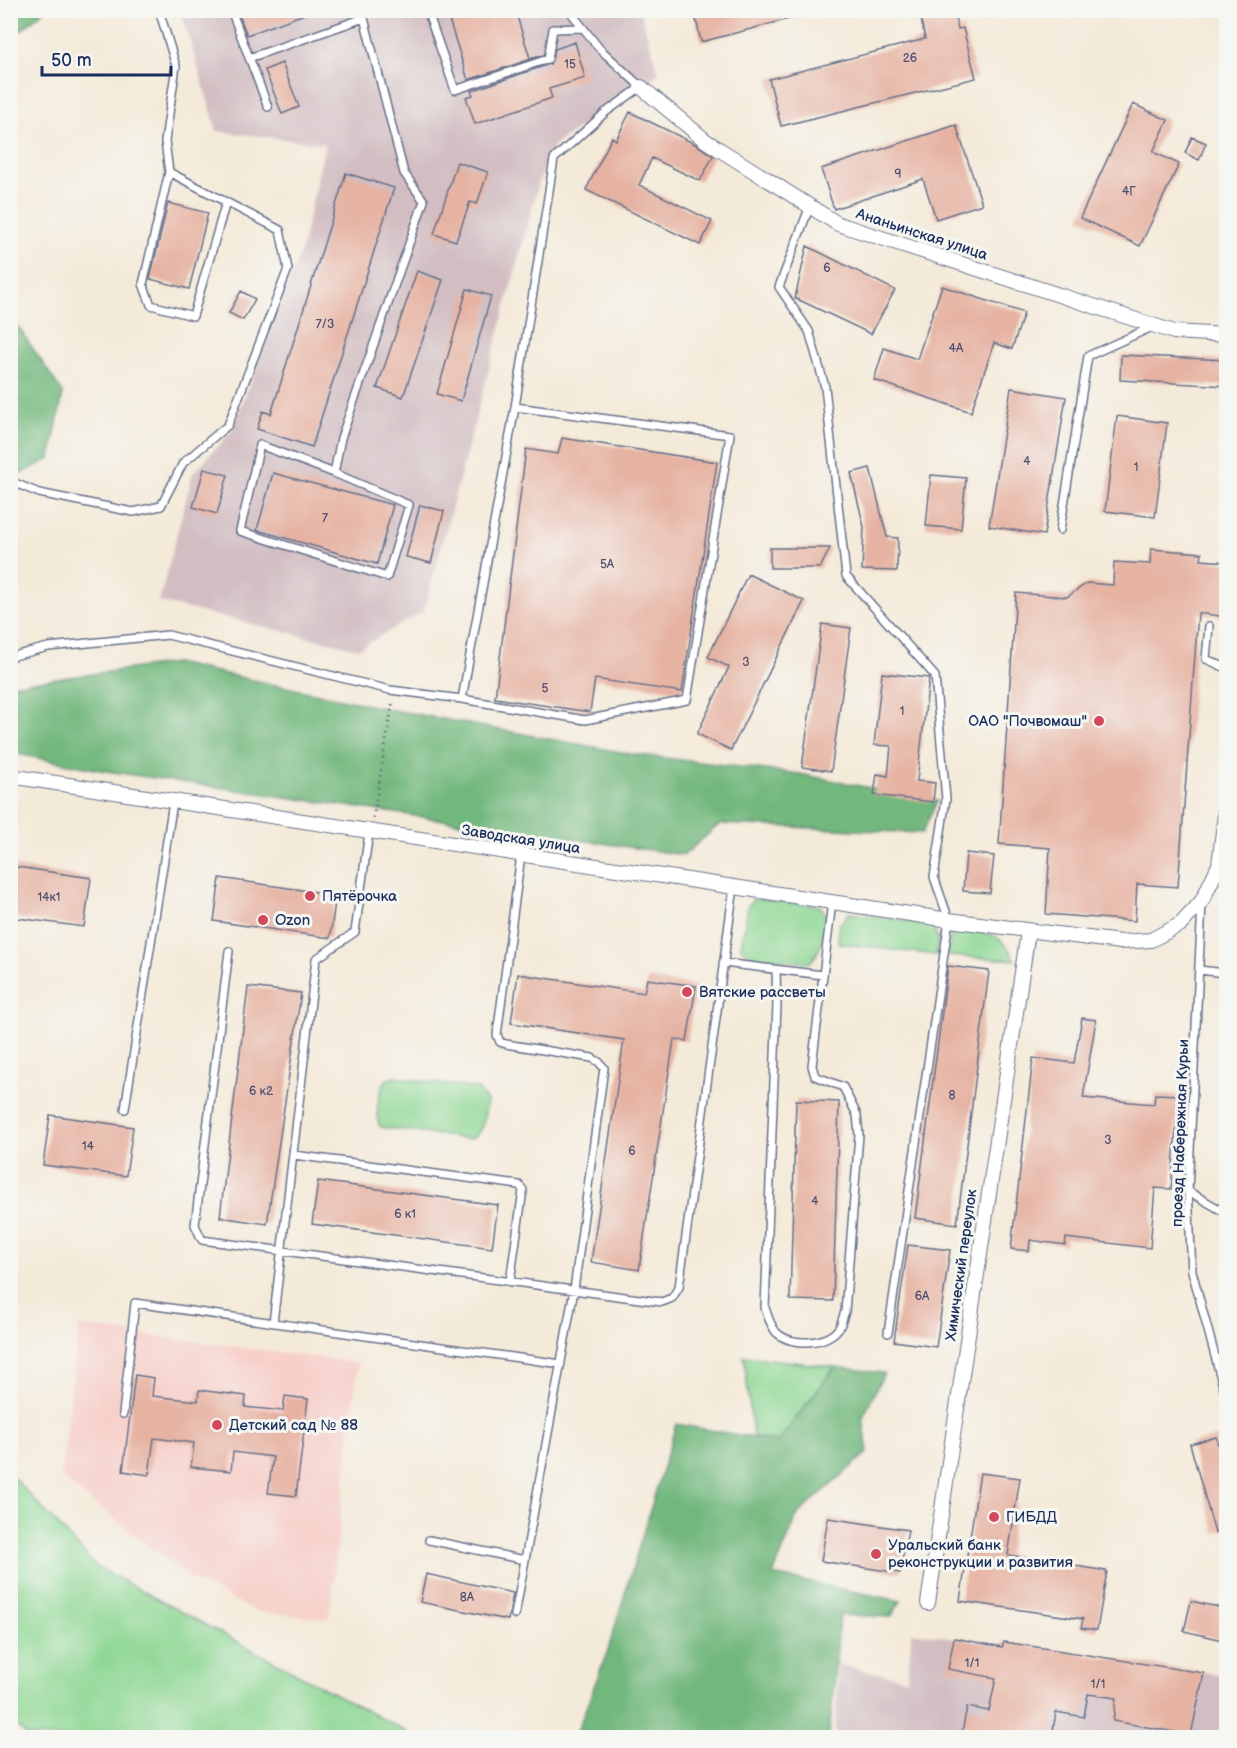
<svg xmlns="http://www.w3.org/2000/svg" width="1237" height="1748" font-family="'Balsamiq Sans',sans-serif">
	<rect width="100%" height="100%" fill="#f6f6f2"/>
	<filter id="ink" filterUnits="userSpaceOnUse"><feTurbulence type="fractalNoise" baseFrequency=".0167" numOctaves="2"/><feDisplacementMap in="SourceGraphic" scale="12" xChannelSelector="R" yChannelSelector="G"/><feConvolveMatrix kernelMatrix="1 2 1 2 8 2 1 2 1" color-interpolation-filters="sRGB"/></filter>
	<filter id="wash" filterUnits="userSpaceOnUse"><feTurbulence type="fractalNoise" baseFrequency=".008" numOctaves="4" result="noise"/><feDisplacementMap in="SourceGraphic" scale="24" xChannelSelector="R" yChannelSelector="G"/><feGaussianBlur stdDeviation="1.35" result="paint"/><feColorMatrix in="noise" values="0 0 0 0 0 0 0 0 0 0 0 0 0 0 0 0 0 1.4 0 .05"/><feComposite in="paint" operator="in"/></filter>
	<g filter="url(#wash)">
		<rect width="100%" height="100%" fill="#f4ead9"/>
		<path fill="#f7d0cb" d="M79,1326L358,1363L329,1619L258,1612L189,1578L61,1477Z"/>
		<path fill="#d2bec2" d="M181,11H640L659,73L554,145L539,182L424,611L358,649L159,602L193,473L231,432L301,251L325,144L217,131Z
			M912,1632L1226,1675V1737L835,1738L838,1665L907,1679Z"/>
		<path fill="#8dd793" stroke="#548378" stroke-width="1.5" d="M754,898L820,906L826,915C823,932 823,952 809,963L750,956L741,948L748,906Z
			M849,913L932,924L938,940L936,955L838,943L839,925Z
			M952,927C984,932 1000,929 1015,960L948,956Z
			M394,1077L478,1089L487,1101C484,1116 485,1133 469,1139L380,1127C374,1114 379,1092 386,1080Z
			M744,1356L835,1367L778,1442L753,1436Z
			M10,1474L97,1567L416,1737H28L11,1721Z"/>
		<path fill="#72b87d" stroke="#46746e" stroke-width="1.5" d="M11,10H44V11L11,39Z
			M11,321L19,328L63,393L50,459L20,474L11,468Z
			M175,663L383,708L631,754L800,774L937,801L922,833L720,824L684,855L106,771L11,753L10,685Z
			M835,1367L884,1373L863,1417L868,1452L798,1514L773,1575L901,1601L891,1617L840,1615L829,1737H575L608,1650L676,1424L778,1442Z"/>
		<g id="blocks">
			<path fill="#e6b3a3" d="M237,10H310V12L247,35Z
				M446,10H515L530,58L543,55L468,80Z
				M694,10H804V15L701,42Z
				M919,10H953L958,29L963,28L976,78L781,126L769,79L925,39Z
				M575,42L585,78L549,89L552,98L475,124L466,97L473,95L471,91L550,64L555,49Z
				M282,63L299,107L282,114L265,70Z
				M1133,104L1168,120L1153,152L1179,164L1140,246L1080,218Z
				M630,112L697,145L713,156L700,181L652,158L639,185L712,221L700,245L586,190L612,137L616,140Z
				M956,125L982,204L936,219L923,179L834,209L821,169Z
				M1192,137L1206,143L1199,160L1185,153Z
				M457,162L488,172L477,204L470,202L456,241L434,234Z
				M346,173L394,188L312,447L257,429L263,411L271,414Z
				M168,203L208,213L189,289L150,279Z
				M807,246L895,290L871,334L795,298Z
				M417,271L443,280L403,397L377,388Z
				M942,286L1024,313L1012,349L994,343L971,412L874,380L884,348L917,359Z
				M467,289L491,296L461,401L437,394Z
				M241,291L255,299L243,320L229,313Z
				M1121,355L1227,360V386L1120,380Z
				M1011,388L1066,397L1044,535L989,526Z
				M1117,416L1167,423L1155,517L1105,511Z
				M562,438L717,462L682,692L595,679L590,712L495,698L526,449L558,454Z
				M870,468L887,537L898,538L897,571L862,570L864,527L851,473Z
				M204,469L228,475L217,514L193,507Z
				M273,473L393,505L377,564L257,530Z
				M931,475L966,478L961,529L926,526Z
				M420,505L444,511L431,563L406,557Z
				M770,548H830L820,568H770Z
				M1151,549L1202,553L1201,560L1227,562V617L1198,613L1178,887L1137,884L1135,921L1046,914L1050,848L999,844L1016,593L1067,597L1087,583L1113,585L1114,562L1150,564Z
				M748,574L804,601L731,750L697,734L729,667L708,657Z
				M822,624L851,628L831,771L802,767Z
				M882,673L929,678L917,781L935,783L933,802L874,795L877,774L888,776L891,746L874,745Z
				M966,853L994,856L990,893L963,891Z
				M10,866L91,878L84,927L10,917Z
				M220,878L336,895L330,938L214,921Z
				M948,966L989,971L957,1224L915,1218Z
				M518,974L644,993L647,979L696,986L687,1041L674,1039L639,1270L591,1262L624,1040L511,1023Z
				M248,987L301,993L267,1224L220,1217Z
				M1082,1018L1096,1020L1083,1098L1154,1104L1155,1094L1179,1095L1171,1189L1155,1188L1150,1248L1066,1238L1065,1245L1030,1240L1029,1251L1011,1249L1033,1058L1074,1063Z
				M796,1100L839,1102L833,1301L790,1300Z
				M50,1115L133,1127L126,1176L43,1165Z
				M318,1181L498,1205L492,1248L312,1224Z
				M908,1245L950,1250L936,1347L894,1341Z
				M135,1375L154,1378L152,1396L198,1401L199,1390L246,1396L245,1407L283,1411L285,1396L308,1399L296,1496L268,1493L273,1457L233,1452L231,1471L191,1467L194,1443L154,1438L149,1475L123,1471Z
				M1216,1437L1227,1478V1530L1215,1533L1190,1444Z
				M980,1473L1020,1478L1008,1555L1107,1571L1097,1630L1081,1628L1083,1619L960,1601Z
				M828,1518L908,1530L900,1573L821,1561Z
				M426,1574L513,1593L508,1620L420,1602Z
				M1191,1601L1227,1609V1641L1184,1631Z
				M954,1638L1002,1647L1004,1642L1204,1673L1191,1735L1113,1721L1116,1698L1088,1694L1084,1717L1056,1712L1052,1737H961L967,1707L989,1711L996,1678L948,1669Z"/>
		</g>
	</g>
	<g filter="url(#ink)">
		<use href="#blocks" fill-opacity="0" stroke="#677089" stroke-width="1.5"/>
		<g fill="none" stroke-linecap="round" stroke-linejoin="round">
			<g stroke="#677089" stroke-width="10">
				<path id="service" d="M159,10L176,66L165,141L169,172
					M231,10L268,107
					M427,10L455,90L548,59L553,29L583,28
					M249,58L364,18L362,10
					M810,206L779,287L809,331L825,387L846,576L935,676L946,799L934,877L949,920L888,1333
					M334,473L260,445L240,531L387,577L409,505L334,473L341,438L424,201L404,173L364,18
					M10,481L39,493L133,512L161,506L183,463L228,425L288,269L280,230L226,202L193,316L151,305L143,284L169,172L226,202
					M1060,530L1088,356L1152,327
					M1209,626L1206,659L1226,668
					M10,657L48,647L168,635L390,690L462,699L515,407L554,159L606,112L641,87L599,48L569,10
					M462,699L585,720L687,700L730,435L515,407
					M1202,904L1188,1191L1192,1271L1226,1397
					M229,951L195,1225L202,1240L662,1302L672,1298L679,1287L734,887
					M723,963L823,975
					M1199,970L1226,973
					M776,971L777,1005L765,1308C768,1316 770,1326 777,1333C792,1347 829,1345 840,1326C842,1322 843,1316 845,1312L859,1135L857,1115L843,1087L815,1076L812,1066L832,902
					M125,1109L173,802
					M294,1155L519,1185L523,1190L510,1282
					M1188,1191L1226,1213
					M273,1323L316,959L355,932L369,832
					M123,1414L135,1303L561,1364
					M429,1540L525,1560
					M515,1615L574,1290L604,1068L599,1062L592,1058L506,1044L500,1042L497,1035L521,855"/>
			</g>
			<g stroke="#677089" stroke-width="16">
				<path id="minor" d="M641,87L706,141L838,224L1174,332L1226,335
					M10,776L949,920L1120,942L1151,940L1181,924L1202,901L1219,865L1226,806
					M928,1603L1028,932"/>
			</g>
			<path stroke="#677089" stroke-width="3" stroke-dasharray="1.5 4.5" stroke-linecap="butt" d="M373,818L393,700"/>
			<use href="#service" stroke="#fff" stroke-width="7"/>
			<use href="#minor" stroke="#fff" stroke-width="14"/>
		</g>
	</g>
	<g fill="#d1495b" stroke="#f6f6f2" stroke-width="2">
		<circle cx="1099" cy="721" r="6"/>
		<circle cx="310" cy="896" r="6"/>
		<circle cx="263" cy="920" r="6"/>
		<circle cx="687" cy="992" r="6"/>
		<circle cx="217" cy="1425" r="6"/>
		<circle cx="994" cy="1517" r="6"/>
		<circle cx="876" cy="1554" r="6"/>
	</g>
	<g text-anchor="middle" stroke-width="6" stroke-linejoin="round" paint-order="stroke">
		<g font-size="12" fill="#4e506f">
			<text x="910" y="62">26</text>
			<text x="570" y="68">15</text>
			<text x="898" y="178">9</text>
			<text x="1129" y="195">4Г</text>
			<text x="827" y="272">6</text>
			<text x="325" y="328">7/3</text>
			<text x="956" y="352">4А</text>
			<text x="1027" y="465">4</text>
			<text x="1136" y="471">1</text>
			<text x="325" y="522">7</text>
			<text x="607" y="568">5А</text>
			<text x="746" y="666">3</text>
			<text x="545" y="692">5</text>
			<text x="902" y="715">1</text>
			<text x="49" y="901">14к1</text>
			<text x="261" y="1095">6 к2</text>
			<text x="952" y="1099">8</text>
			<text x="1108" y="1144">3</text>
			<text x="88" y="1150">14</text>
			<text x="632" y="1155">6</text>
			<text x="815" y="1205">4</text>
			<text x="405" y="1218">6 к1</text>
			<text x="922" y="1300">6А</text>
			<text x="467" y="1601">8А</text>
			<text x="972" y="1667">1/1</text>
			<text x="1098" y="1688">1/1</text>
		</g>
		<g font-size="15" fill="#1b2f5e" stroke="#f6f6f2">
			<text transform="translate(922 234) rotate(18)" y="5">Ананьинская улица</text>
			<text transform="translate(521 839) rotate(9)" y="5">Заводская улица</text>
			<text transform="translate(1180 1133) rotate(-88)" y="5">проезд Набережная Курьи</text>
			<text transform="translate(961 1265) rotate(-82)" y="5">Химический переулок</text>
		</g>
		<g font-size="15" fill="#1b2f5e" stroke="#f6f6f2" text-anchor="start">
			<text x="1087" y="726" text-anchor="end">ОАО "Почвомаш"</text>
			<text x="322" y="901">Пятёрочка</text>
			<text x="275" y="925">Ozon</text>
			<text x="699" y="997">Вятские рассветы</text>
			<text x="229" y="1430">Детский сад № 88</text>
			<text x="1006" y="1522">ГИБДД</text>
			<text x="888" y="1550">Уральский банк<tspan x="888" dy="17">реконструкции и развития</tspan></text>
		</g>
	</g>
	<rect width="1237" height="1748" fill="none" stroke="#f6f6f2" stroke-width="36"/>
	<path d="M42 66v9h129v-9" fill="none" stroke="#1b2f5e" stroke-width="3"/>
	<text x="51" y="66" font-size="18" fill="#1b2f5e" stroke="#f6f6f2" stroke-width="4.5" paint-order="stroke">50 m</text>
</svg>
